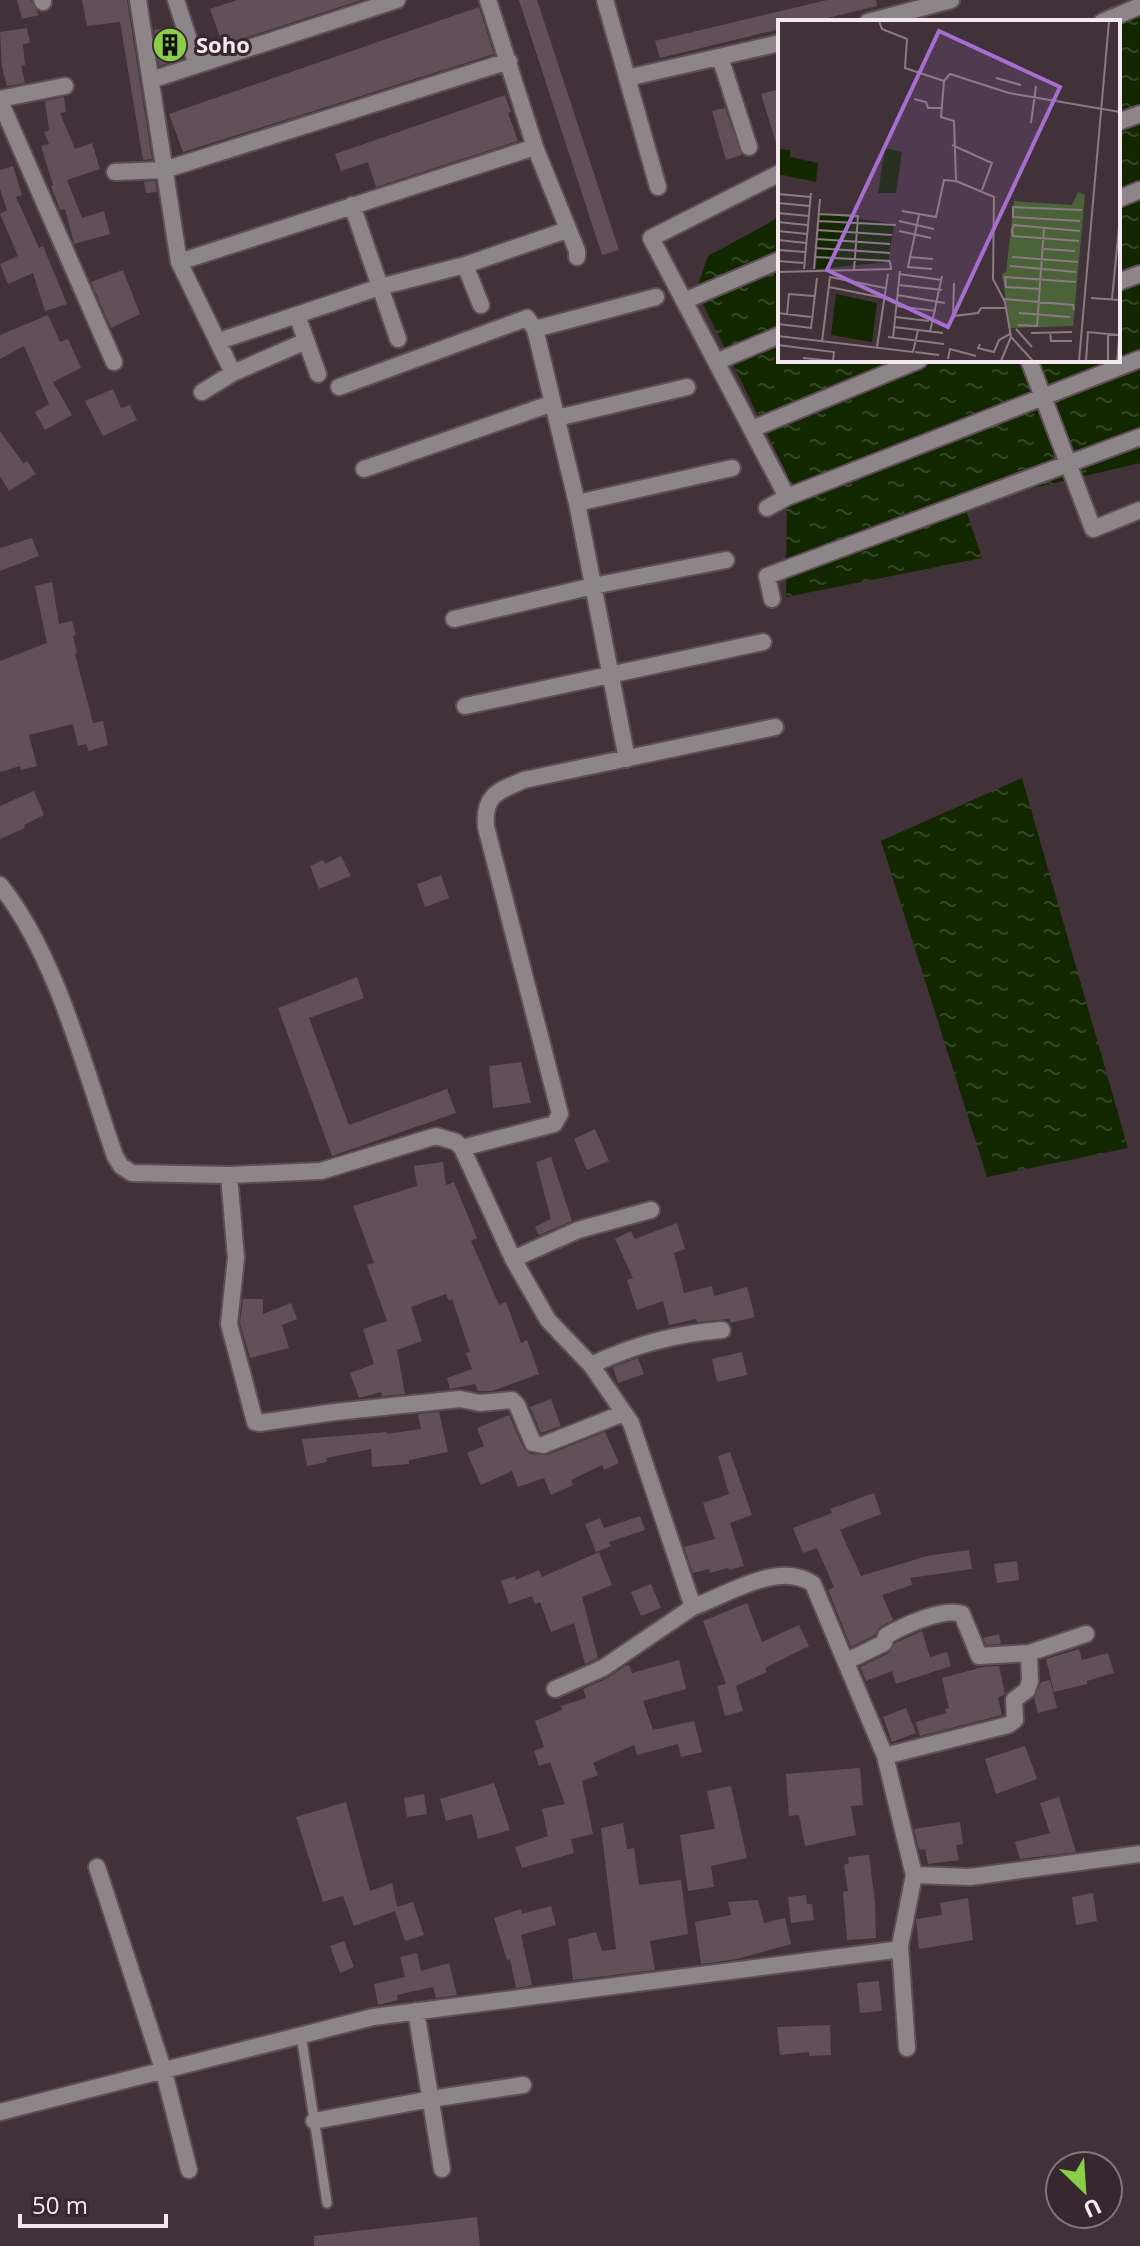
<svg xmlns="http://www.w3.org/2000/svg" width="1140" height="2246" font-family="'Open Sans',sans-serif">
	<defs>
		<pattern id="water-ripples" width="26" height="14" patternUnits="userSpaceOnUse" patternTransform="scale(2)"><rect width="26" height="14" fill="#122600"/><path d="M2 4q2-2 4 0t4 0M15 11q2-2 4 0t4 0" fill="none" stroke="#354626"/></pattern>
	</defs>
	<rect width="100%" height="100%" fill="#413239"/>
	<path fill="url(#water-ripples)" d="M1140,6V463L964,504L982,558L786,597L787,474L702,302L699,282L708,256L767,224L780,215V360H1118V22Z
		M1022,778L1128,1148L987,1177L881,841Z"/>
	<path fill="#615057" d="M17,0H31L39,15L22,19Z
		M82,0H127L152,159L143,160L120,22L87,26Z
		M237,0H361L223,45L210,9Z
		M519,0H537L619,250L602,255Z
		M827,0H876L877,6L811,22H780V29L660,58L655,41Z
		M479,7L494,54L183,152L169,114Z
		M173,27L183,58L159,66L154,30Z
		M27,28L30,43L23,44L25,65L21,66L25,83L7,86L2,67L0,32Z
		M776,90L780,102V142L776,143L761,94Z
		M505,95L511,112L508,113L518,141L376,187L368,162L341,171L335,154Z
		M64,97L66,112L60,113L75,149L92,143L100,169L67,180L82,218L104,211L110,234L74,244L65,209L60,210L51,186L53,185L41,146L49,144L44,132L49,130L45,101Z
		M725,108L742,155L726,160L712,111Z
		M13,166L22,195L16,197L39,248L43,246L67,304L45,311L33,273L8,284L0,264L18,256L0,214L7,210L0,189V170Z
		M155,181L157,192L146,193L144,182Z
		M123,270L140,314L111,328L91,282Z
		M48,315L60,342L68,339L81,368L53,382L72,415L45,430L35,412L49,404L24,346L0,359V335Z
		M113,389L121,408L130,405L137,420L103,436L85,401Z
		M0,431L23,463L27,461L36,474L9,491L0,476Z
		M32,538L39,556L0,571V548Z
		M52,582L59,624L72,621L76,635L73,636L77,653L75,654L93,723L103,721L108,745L89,751L86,744L78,746L73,724L29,735L37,766L21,770L20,766L0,772V661L47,643L35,586Z
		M34,791L44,815L24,825L25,828L0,839V806Z
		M341,856L351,876L319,889L310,866L323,860L325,864Z
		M441,875L449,898L425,907L417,884Z
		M357,977L364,998L309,1018L349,1125L447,1089L456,1113L332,1156L278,1008Z
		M521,1062L531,1103L493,1108L489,1066Z
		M595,1129L609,1161L587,1170L574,1139Z
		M551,1157L572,1221L539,1235L535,1227L551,1219L536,1162Z
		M443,1162L446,1185L454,1182L477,1238L471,1241L499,1305L506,1302L521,1343L527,1340L539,1374L492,1391H478L475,1384L450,1389L447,1378L472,1369L466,1353L470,1352L452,1299L449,1301L446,1294L411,1307L422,1341L397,1350L405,1394L382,1396L381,1392L359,1398L350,1373L374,1364L363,1329L387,1321L367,1265L374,1263L353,1206L417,1186L414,1166Z
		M677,1223L685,1249L674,1253L684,1293L712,1286L714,1296L747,1287L755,1317L731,1323L729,1319L697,1322L696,1319L669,1325L663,1301L637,1310L627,1280L633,1278L615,1239L631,1231L635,1239Z
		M243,1299H263V1314L291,1303L297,1319L282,1325L289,1348L250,1358L240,1323Z
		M742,1352L747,1375L717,1382L712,1359Z
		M638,1358L644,1374L618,1383L613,1367Z
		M551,1399L561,1426L541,1433L530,1407Z
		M439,1412L448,1452L409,1460V1464L372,1467L371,1449L326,1458L327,1462L307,1466L302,1439L387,1432V1434L421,1429L418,1414Z
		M509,1415L523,1447L530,1454L547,1455L605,1432L619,1463L604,1470L602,1465L571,1480L573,1485L551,1495L544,1478L518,1487L512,1471L481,1485L467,1453L484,1446L477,1428Z
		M730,1452L752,1515L730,1523L744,1566L729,1570L728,1568L710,1573L709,1569L693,1573L684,1547L715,1539L703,1503L729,1494L718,1456Z
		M874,1493L881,1514L840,1530L861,1576L927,1556L969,1550L972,1569L910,1578L912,1585L882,1595L893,1620L880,1627L875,1635L851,1647L828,1590L834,1587L817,1548L803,1553L793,1528L832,1513L830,1509Z
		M640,1516L645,1530L609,1542L611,1546L596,1552L585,1524L600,1518L604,1528Z
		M599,1552L612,1585L582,1597L598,1658L585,1664L574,1623L551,1632L540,1602L535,1604L532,1596L509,1604L501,1581L515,1576L516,1580L539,1570L542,1577Z
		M1017,1561L1019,1580L997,1583L994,1564Z
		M651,1584L661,1608L641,1616L631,1592Z
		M747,1603L762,1642L799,1625L809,1646L765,1668L767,1672L736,1686L743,1711L725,1716L717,1686L726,1684L703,1621Z
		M922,1631L930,1657L947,1652L951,1666L896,1684L892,1671L866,1681L860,1667L889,1653L895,1643Z
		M999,1634L1001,1644L986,1645L983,1638Z
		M1079,1649L1082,1660L1108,1653L1114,1673L1087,1681V1684L1054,1692L1046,1659Z
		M679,1660L686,1689L643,1701L653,1730L694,1721L702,1752L681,1757L678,1744L637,1755L634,1745L593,1763L598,1775L582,1781L593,1834L571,1839L574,1853L522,1868L515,1847L548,1836L542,1809L565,1804L550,1762L539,1766L534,1751L544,1747L535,1721L562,1710L561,1706L586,1698L583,1689L608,1678L625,1666L629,1665L632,1673Z
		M999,1666L1005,1694L998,1698L1002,1715L920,1736L916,1722L946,1713L945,1709L949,1708L942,1678L983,1667Z
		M1050,1680L1057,1708L1038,1713L1034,1698L1041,1682Z
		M906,1708L916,1733L892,1742L883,1717Z
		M1025,1746L1037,1779L996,1794L985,1759Z
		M860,1768L863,1805L851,1806L856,1835L805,1846L799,1815L789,1816L786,1774Z
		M494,1783L510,1830L478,1839L472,1814L446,1821L440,1799Z
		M731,1786L747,1858L711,1866L714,1887L688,1891L680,1835L715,1829L707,1791Z
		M424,1794L427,1814L407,1817L404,1798Z
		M1059,1797L1076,1852L1020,1859L1015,1842L1050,1833L1040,1803Z
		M346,1802L370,1891L392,1883L397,1907L413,1902L424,1935L405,1941L395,1911L354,1926L343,1896L323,1902L296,1817Z
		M960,1822L963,1844L956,1845L959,1860L928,1864L925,1849L919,1850L914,1829Z
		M623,1823L627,1849L634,1848L639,1885L681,1880L688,1934L650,1941L655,1970L573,1980L568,1939L596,1932L602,1951L616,1949L601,1828Z
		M869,1855L875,1902L876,1938L847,1940L843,1892L848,1891L844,1865L849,1863L848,1857Z
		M1093,1893L1097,1921L1076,1925L1072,1897Z
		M806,1895L807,1904H812L814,1920L791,1923L788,1897Z
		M968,1898L973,1940L919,1949L916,1919L942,1915L940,1903Z
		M758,1900L764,1923L785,1918L791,1944L737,1959L701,1964L695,1922L731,1915L728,1902Z
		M551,1906L556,1925L521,1935L532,1985L516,1988L510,1959L507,1960L494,1918L521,1909L522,1914Z
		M344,1941L354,1967L340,1973L330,1946Z
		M417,1953L421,1971L449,1963L457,1995L436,1998L433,1987L397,1995L398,2000L378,2005L374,1984L405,1977L400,1957Z
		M879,1981L882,2011L860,2013L857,1983Z
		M830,2025L831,2055L809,2056V2052L780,2055L777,2027Z
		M477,2217L480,2246H314V2236Z"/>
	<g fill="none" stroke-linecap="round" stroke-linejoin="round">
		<g stroke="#5e4f56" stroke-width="13">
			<path id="service" d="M301,2035L327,2203"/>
		</g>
		<g stroke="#5e4f56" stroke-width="20">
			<path id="minor" d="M42,0L43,2
				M138,0L179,262L233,373
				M176,0L197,65
				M488,0L535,147L577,251V257
				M605,0L658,187
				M868,22L951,0
				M1102,22L1140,6
				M720,57L749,147
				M627,78L780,43
				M151,80L397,0
				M0,99L65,86
				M0,101L114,362
				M1118,122L1140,114
				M115,172L164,170L509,61
				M780,173L651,238L787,497
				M1118,199L1140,190
				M352,205L398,339
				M179,262L535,147
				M465,265L481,305
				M1118,282L1140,274
				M684,301L780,260
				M297,315L318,374
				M535,329L656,297
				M219,341L380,287L465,265L567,230
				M1029,360L1093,529L1140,510
				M716,362L780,335
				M339,387L527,318L535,329L577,503L627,759
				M202,392L233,373L306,341
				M557,418L687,387
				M752,429L919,360
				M364,469L553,403
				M577,503L732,468
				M767,508L787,497L1140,359
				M772,599L767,576L1140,437
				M454,619L593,586L726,560
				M465,706L763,642
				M0,885C57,956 85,1071 115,1156L121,1166L132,1173L229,1175L321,1171L436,1136L456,1142L462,1148L513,1259L548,1320L591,1365L631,1423L693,1607C727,1595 779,1560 813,1584L885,1756L914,1875
				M462,1148L554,1124L560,1114L486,827C483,795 498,791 524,780L775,727
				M229,1175L236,1258L229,1324L255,1422L259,1423L335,1412L460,1399L480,1403L512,1400L517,1405L533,1443L543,1445L624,1413
				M513,1259L578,1230L651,1210
				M591,1365C634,1345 674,1334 722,1330
				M847,1661L884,1643L886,1636C903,1626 943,1607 962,1614L979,1656L1029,1653L1086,1634
				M555,1689L603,1668L693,1607
				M885,1756L1008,1725L1015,1720L1014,1700L1027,1690L1030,1681L1029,1653
				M97,1867L164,2072L189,2170
				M900,1946L907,2048
				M416,2011L442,2169
				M0,2112L373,2017L894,1950L900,1946L914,1875L970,1877L1140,1854
				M314,2121L431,2099L523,2085"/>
		</g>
		<use href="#service" stroke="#8e8589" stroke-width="9"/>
		<use href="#minor" stroke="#8e8589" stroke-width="16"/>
	</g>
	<defs>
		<g id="building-disc" transform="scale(1.8)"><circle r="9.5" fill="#8ace48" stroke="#37282f"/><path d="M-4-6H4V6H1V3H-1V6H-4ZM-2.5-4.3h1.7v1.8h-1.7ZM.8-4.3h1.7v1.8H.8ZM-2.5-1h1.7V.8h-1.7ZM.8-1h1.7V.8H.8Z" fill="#111"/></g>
	</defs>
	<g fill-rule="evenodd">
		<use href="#building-disc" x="170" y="45"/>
	</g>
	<g text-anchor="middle" stroke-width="6" stroke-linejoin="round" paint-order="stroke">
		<g font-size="22" font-weight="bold" fill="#f4e9ee" stroke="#37282f" text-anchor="start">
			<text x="196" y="53">Soho</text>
		</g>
	</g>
	<g transform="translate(778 20)">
		<rect width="342" height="342" fill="#413239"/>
		<path d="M300,172L307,175L295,306L232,308L224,254L228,252L236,181L294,185Z" fill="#4c6339"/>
		<path d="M107,128L124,132L118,173H100ZM0,129L12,130V137L40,143L38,162L0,154ZM42,193L116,204L110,242L38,249ZM58,274L99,283L94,322L53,315Z" fill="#122600"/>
		<path fill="none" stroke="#897b81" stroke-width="2" d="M101,1L104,9L129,19L127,48L166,61L172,54L231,73L342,92M218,58L243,65M166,61L163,97L176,101L178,161L216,177L215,259L227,282L233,317L255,341M136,79L148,82L150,88H163M253,103L258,66M174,125L214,143L204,170M0,174L33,177M0,183L32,186M124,191L158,197L166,160L178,161M0,193L31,196M141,195L130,247L154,249M40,201L118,205M121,201L156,209M302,201L235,197V187L304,190M0,202L29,205M39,210L114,215M0,211L29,214M121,211L153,218M38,219L112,224M0,220L28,223M301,221L235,216L234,210L236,205L302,211M37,228L112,233M266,229L297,231M0,230L27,232M37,237L112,241M131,237L155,239M234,237L300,242M0,241L25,243M232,246L298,252M26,249L33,173M36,249L42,179M76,250L113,249L112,241M0,252L76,250L80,196L40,194M121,254L164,260M176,263L175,296L200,293L203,288H227M121,265L164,270M51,267L106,278M262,269L228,267L227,257L298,262M119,275L167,283M313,278L342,280M226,279L295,285L296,290M334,279L342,197M118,286L158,291M0,293L33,297M241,293L292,297M9,294L11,274L36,276M117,297L151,301M0,304L33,308L39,258M240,305L259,306L266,208M116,307L165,313M238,309L254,327M152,312L164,256M272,312L273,321H294M253,313L294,312M0,316L135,332L140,310M110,317L166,324M115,318L122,251M44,322L52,257L107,268M202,324L200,328L216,332L221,320L232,314M0,325L56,332L55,341L25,338M99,327L110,254M137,332L161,335M170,339L172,329L198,336M84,341H110M223,341L233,317M301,341L331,1M308,341L310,312L341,315M330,341V314M339,341L342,308"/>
		<path fill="#a56ecf" fill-opacity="0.15" stroke="#a56ecf" stroke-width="4" d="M161,11L282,67L170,307L49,250Z"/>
		<rect width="342" height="342" fill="none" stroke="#f4e9ee" stroke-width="4"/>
	</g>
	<g transform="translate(1084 2190) rotate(155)"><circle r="38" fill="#37282f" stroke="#83757b" stroke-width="2"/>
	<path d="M0-6L14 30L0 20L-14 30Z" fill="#8ace48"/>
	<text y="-12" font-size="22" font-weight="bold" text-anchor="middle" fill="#f4e9ee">U</text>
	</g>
	<path d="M20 2214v12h146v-12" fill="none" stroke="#f4e9ee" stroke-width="4"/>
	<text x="32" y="2214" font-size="24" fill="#f4e9ee" stroke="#37282f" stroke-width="6" paint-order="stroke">50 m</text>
</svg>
